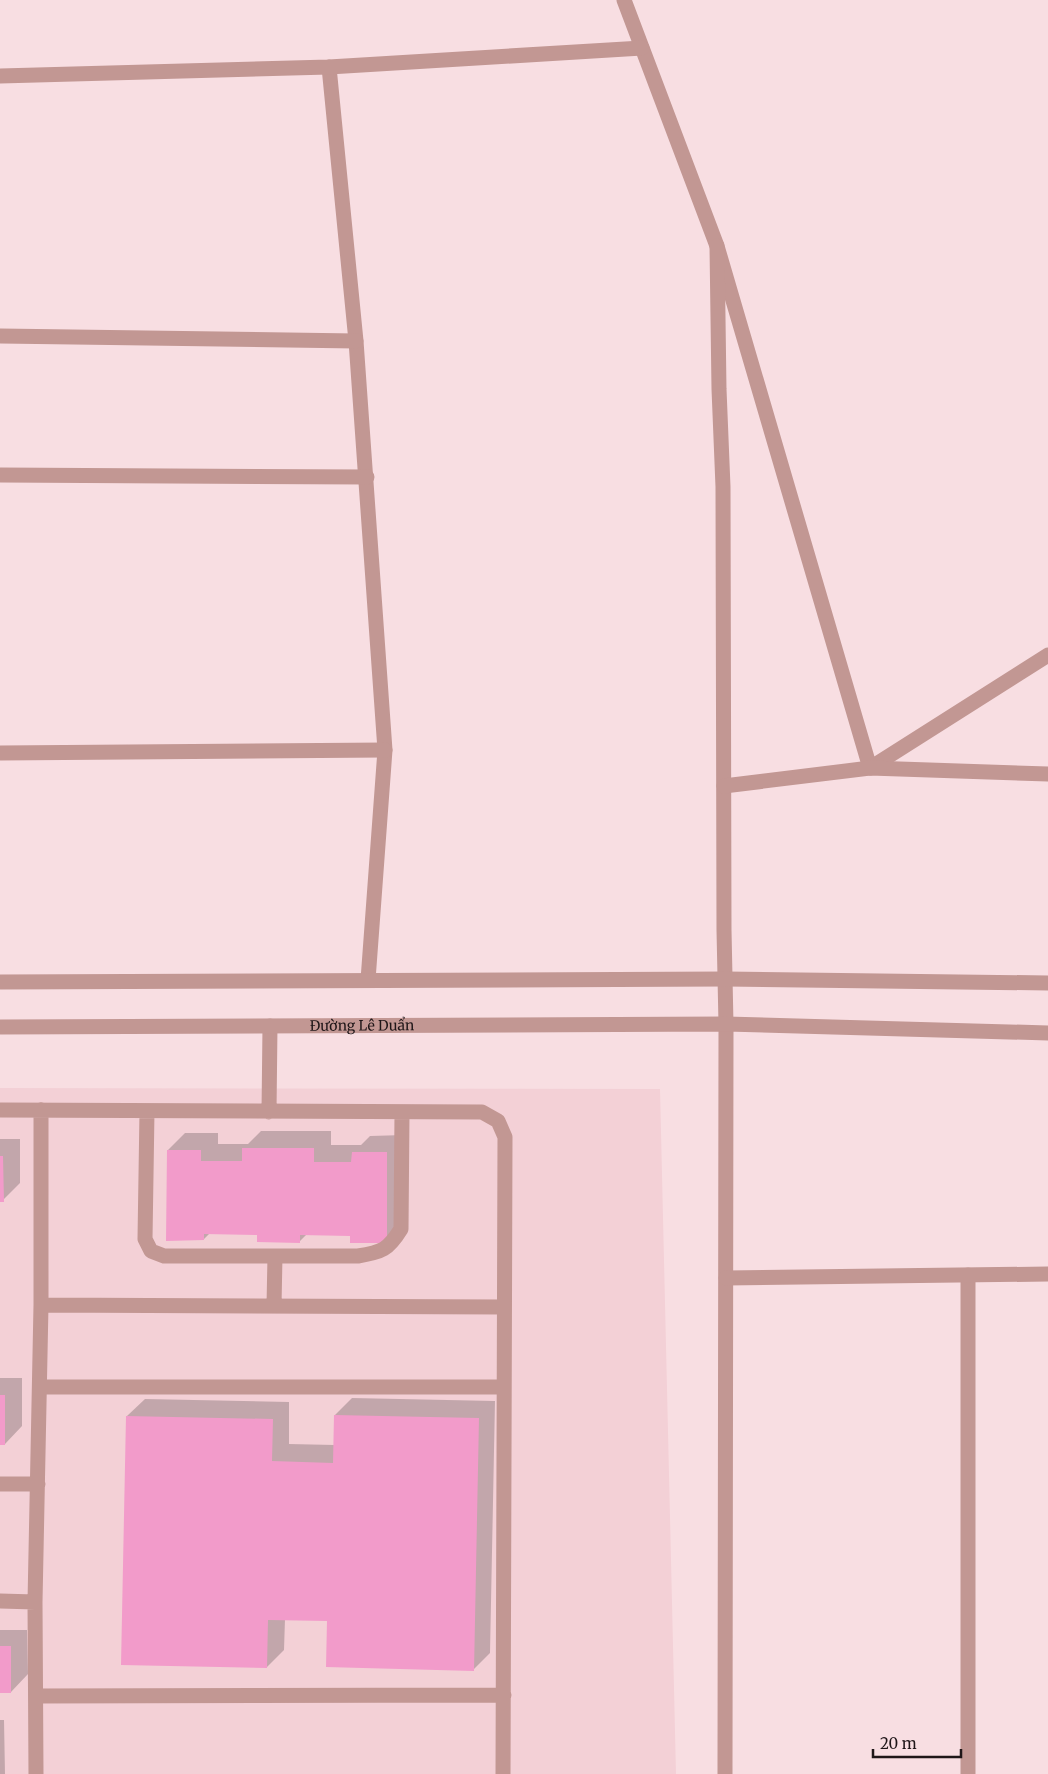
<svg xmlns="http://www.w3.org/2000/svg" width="1048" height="1774" font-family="Merriweather,serif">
	<rect width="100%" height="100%" fill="#f8dee2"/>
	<path fill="#f3d0d6" d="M0,1088L660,1089L676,1774H0Z"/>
	<path fill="#0003" d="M261,1131H331V1145H361L370,1136L404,1135V1225L386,1242L351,1234H307L300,1241L258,1233H210L204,1239L168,1150L185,1133H218V1144H248Z
		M0,1139H20V1183L3,1200H0Z
		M0,1378H22V1426L5,1444H0Z
		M352,1398L495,1401L490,1653L473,1670L328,1620L285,1619L284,1650L267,1667L127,1416L145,1399L289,1402V1444L335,1445V1415Z
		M0,1630H27L28,1674L11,1692H0Z
		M0,1720H4L5,1774H0Z"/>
	<path fill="#f29bca" d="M242,1148H314V1162H351L352,1152H387V1243H350V1236L300,1235V1243L257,1242V1235L204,1234V1240L166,1241L167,1150H201V1161H242Z
		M0,1156H3L4,1202H0Z
		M0,1395H5V1445H0Z
		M334,1415L479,1418L474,1671L326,1667L327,1621L268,1620L267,1668L121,1665L126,1416L273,1419L272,1461L333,1463Z
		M0,1646H11V1693H0Z"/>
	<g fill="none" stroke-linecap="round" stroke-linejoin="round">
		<path stroke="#c29793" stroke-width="15" d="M0,1110L482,1112L498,1121L505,1137L503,1774
			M147,1111L145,1239L151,1251L164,1256H358C382,1252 388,1250 401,1229L402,1113
			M269,1112L270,1026
			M41,1305L503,1307
			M274,1306L275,1256
			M40,1387H503
			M0,1484H38
			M0,1601L35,1602
			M37,1696L504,1695
			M36,1774L35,1602L41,1305V1110"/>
		<g stroke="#c29793" stroke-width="15">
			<path d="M624,0L717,246L870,768L1048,655"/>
			<path d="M329,67L356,341L385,750L368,980"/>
			<path d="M0,76L329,67L642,48"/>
			<path d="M717,246L719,389L723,487L724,930L726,1024L725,1774"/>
			<path d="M0,336L356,341"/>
			<path d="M0,475L367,477"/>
			<path d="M0,753L385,750"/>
			<path d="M724,786L870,768L1048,774"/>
			<path d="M0,982L726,979L1048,983"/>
			<path id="s1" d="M0,1027L726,1024L1048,1033"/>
			<path d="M968,1275V1774"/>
			<path d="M726,1278L1048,1274"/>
		</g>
	</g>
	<g text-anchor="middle" stroke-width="4" stroke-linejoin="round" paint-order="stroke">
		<g font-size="14" fill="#1f1618" stroke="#f8dee2">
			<text dy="5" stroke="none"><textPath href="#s1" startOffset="362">Đường Lê Duẩn</textPath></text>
		</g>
	</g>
	<path d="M873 1749v8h88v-8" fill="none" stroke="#1f1618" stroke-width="2.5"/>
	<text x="880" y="1749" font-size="15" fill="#1f1618" stroke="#f8dee2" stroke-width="4" paint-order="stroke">20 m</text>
</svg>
